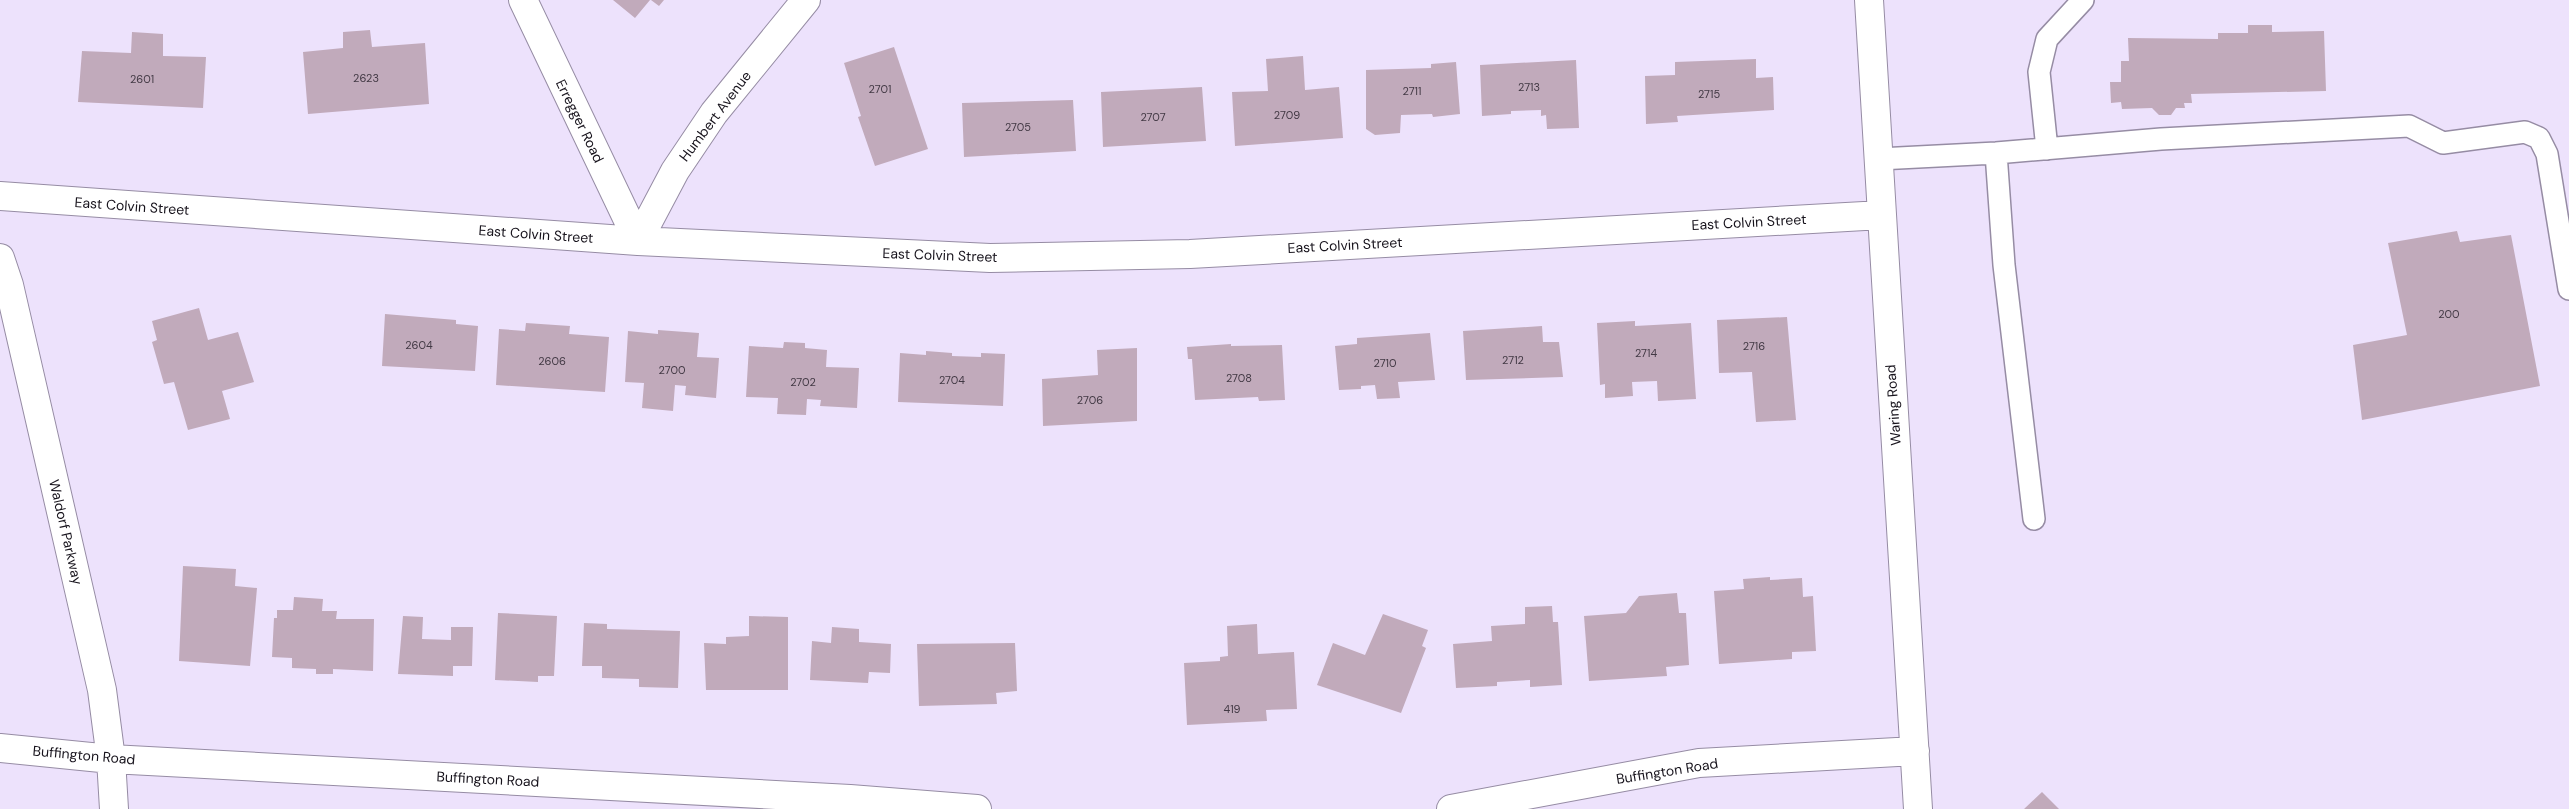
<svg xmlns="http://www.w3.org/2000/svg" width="2569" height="809" font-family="'DM Sans',sans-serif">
	<rect width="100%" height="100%" fill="#ede2fc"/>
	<path fill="#c1aabb" d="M613,0H650L635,18Z
		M651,0H664L659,6Z
		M2248,25H2272V32L2324,31L2326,91L2191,94L2192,103H2184L2185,108H2176L2171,115H2159L2152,108L2122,109L2121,102L2111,103L2110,82H2121V61H2129L2128,38L2218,39V33H2248Z
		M370,30L372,47L425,43L429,104L308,114L303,52L343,48V32Z
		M132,32L163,34V56L206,57L203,108L78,102L82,51L131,53Z
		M894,47L928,149L875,166L858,117L861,116L844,63Z
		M1303,56L1305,90L1339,87L1343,138L1235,146L1232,92L1268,91L1266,59Z
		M1756,59V78L1773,77L1774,110L1677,116L1678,122L1646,124L1645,76L1675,75V62Z
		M1576,60L1579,128L1547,129L1546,115L1541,116V110L1511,111V114L1482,116L1480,65Z
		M1456,62L1460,114L1433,117L1432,114L1401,115L1400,133L1375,135L1366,129V70L1431,68V64Z
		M1202,87L1206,141L1103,147L1101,92Z
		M1073,100L1076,151L964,157L962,103Z
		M2457,231L2460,242L2511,235L2540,386L2362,420L2353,345L2407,335L2388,243Z
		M199,308L208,340L238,332L254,382L222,391L230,419L188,430L174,382L164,384L152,342L157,340L152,321Z
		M385,314L456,320V324L478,326L475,371L382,366Z
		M1787,317L1796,420L1756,422L1752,372L1719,373L1717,320Z
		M1635,321V326L1691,323L1696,399L1658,401L1657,381L1632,382L1633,396L1605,398V384L1600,385L1597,323Z
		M526,323L570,326L569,334L609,337L605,392L496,385L499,329L525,331Z
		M1542,326L1543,342H1559L1563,377L1466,380L1463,331Z
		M658,330L699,333L697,357L719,358L716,398L685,395L686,386L675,385L673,411L642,408L644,383L625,382L628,331L658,334Z
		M1430,333L1435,380L1398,382L1400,398L1377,399L1375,385L1361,386V389L1339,390L1335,346L1357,344V338Z
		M784,342L805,343V348L827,350L826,367L859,368L857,408L820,406L821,400L807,399L806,415L777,414L778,398L746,397L749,346L783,348Z
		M1231,344V346L1282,345L1285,400L1259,401L1258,397L1195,400L1192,359H1188L1187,347Z
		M1137,348V421L1043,426L1042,379L1098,375L1097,350Z
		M926,351L952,353V356L981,357V353L1005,354L1003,406L898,402L900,353L926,355Z
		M183,566L236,569L235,586L257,588L250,666L179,661Z
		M1770,577V580L1802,578L1803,597L1813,596L1816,651L1792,652V659L1719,664L1714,591L1744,589L1743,579Z
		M1677,593L1679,613H1686L1689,665L1666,667L1667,676L1589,681L1584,616L1626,613L1639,596Z
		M294,597L323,599L322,611H337L336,619H374L373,671L333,669V674H316V669L292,668V658L272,657L274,618H277V610H293Z
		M1552,606L1553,622H1558L1562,685L1530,687V680L1497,682V686L1456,688L1453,644L1492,641L1491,626L1525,624V607Z
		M498,613L557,616L554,676H538V682L495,680Z
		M1383,614L1428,630L1422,646L1426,648L1401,713L1317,685L1333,643L1365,655Z
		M403,616L423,617L422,639L451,640V627H473L472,666H453V676L398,674Z
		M749,616L788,617V690H706L704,643L726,644V637L749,636Z
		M584,623L607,624V629L680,631L678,688L639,687V679L602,678V666H582Z
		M1257,624L1258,654L1294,652L1297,709L1266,710L1267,721L1187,725L1184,663L1220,661V657L1228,656L1227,626Z
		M832,627L859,629V642L891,644L890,673L869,672L868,683L810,680L812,641L831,643Z
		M1015,643L1017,691L996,693L997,704L919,706L917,644Z
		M2042,792L2059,809H2024Z"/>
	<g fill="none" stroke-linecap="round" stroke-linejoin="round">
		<g stroke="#968ca4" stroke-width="24">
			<path id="service" d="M2047,149L2039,72L2047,39L2083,0
				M1996,153L2004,265L2034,519
				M1879,159L1996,153L2161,139L2409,126L2443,143L2525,132L2539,138L2547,154L2569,289"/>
		</g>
		<g stroke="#968ca4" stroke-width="30">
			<path id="minor" d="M523,0L638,241
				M1869,0L1918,809
				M0,196L638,241L990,258L1190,254L1882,215
				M638,241L675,171L714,113L806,0
				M0,258L9,285L102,690L111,759L114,809
				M0,748L111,759L850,799L977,809
				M1451,809L1699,763L1915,751"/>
		</g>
		<use href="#service" stroke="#fff" stroke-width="21"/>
		<use href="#minor" stroke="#fff" stroke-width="28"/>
	</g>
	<g text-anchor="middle" stroke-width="4.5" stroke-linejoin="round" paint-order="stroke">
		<g font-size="11" fill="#423944">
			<text x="366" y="82">2623</text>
			<text x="142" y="83">2601</text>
			<text x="1529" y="91">2713</text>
			<text x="880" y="93">2701</text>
			<text x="1412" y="95">2711</text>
			<text x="1709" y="98">2715</text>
			<text x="1287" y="119">2709</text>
			<text x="1153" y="121">2707</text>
			<text x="1018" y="131">2705</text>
			<text x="2449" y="318">200</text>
			<text x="419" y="349">2604</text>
			<text x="1754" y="350">2716</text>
			<text x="1646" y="357">2714</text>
			<text x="1513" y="364">2712</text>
			<text x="552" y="365">2606</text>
			<text x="1385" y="367">2710</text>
			<text x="672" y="374">2700</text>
			<text x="1239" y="382">2708</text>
			<text x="952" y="384">2704</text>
			<text x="803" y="386">2702</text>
			<text x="1090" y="404">2706</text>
			<text x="1232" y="713">419</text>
		</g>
		<g font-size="14" fill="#17131c" stroke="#fff">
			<text transform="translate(715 116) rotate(-53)" y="5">Humbert Avenue</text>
			<text transform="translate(580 121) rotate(64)" y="5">Erregger Road</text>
			<text transform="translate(132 206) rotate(4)" y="5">East Colvin Street</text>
			<text transform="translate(1749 222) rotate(-3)" y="5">East Colvin Street</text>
			<text transform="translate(536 234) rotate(4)" y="5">East Colvin Street</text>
			<text transform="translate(1345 245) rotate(-3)" y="5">East Colvin Street</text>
			<text transform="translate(940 255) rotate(2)" y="5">East Colvin Street</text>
			<text transform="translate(1893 405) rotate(-94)" y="5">Waring Road</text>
			<text transform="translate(66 532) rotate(77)" y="5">Waldorf Parkway</text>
			<text transform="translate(84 755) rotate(5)" y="5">Buffington Road</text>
			<text transform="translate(1667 771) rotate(-9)" y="5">Buffington Road</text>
			<text transform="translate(488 779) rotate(3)" y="5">Buffington Road</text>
		</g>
	</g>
</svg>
